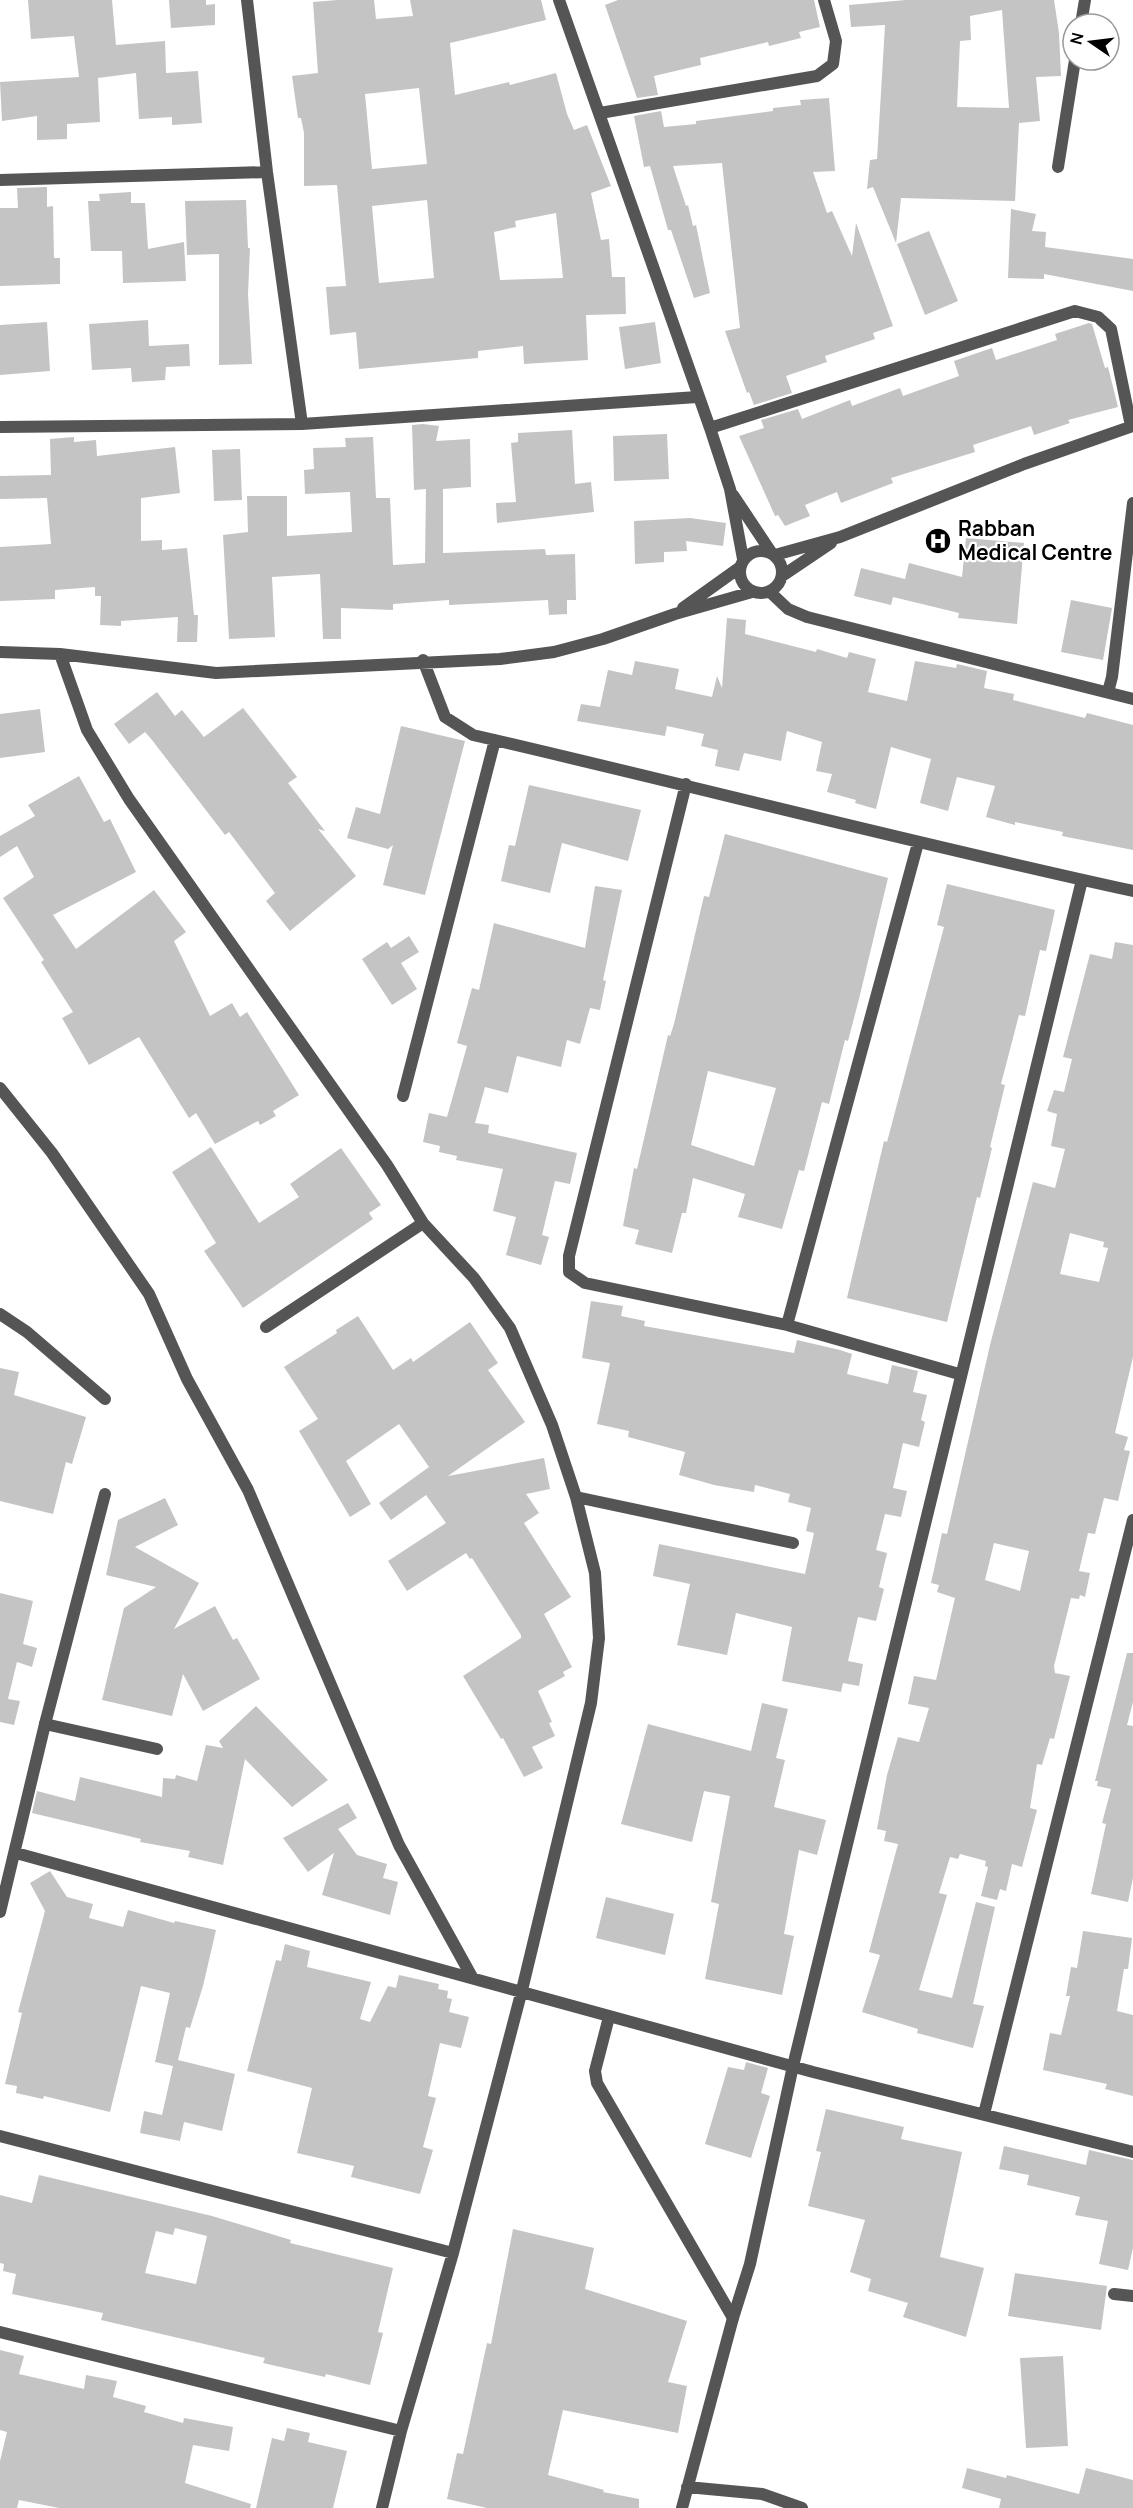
<svg xmlns="http://www.w3.org/2000/svg" width="1133" height="2508" font-family="Manrope,sans-serif">
	<rect width="100%" height="100%" fill="#fff"/>
	<path fill="#c4c4c4" fill-rule="evenodd" d="M28,0H112L116,45L165,41L166,73L198,71L202,123L172,125V117L139,119L136,73L98,78L100,122L67,124V139L37,140V116L2,121L0,82L79,77L74,36L31,39Z
		M169,0H206V5L215,4V25L171,28Z
		M337,0H374L376,19L413,16L410,0H541L546,20L450,43L455,95L509,82L510,85L556,73L567,114L574,130L587,125L611,186L591,193L601,240L609,239L612,277H625L626,314L586,315L588,360L524,364L523,346L478,351V358L359,369L356,332L330,335L326,287L346,286L337,185L304,186V133L301,118H298L292,76L318,73L313,2ZM419,88L427,164L372,169L365,94ZM427,200L434,278L379,283L372,206ZM556,213L563,278L500,280L494,232L516,227L515,221Z
		M618,0H814L820,27L799,32L801,38L769,46L768,42L700,58L701,65L654,76L658,95L637,98L605,5Z
		M906,0H1054L1059,33L1061,76L1036,77L1040,121L1019,123L1015,201L901,198L896,243L873,187L867,189L870,160L877,159L885,25L851,27L849,5ZM1002,10L1009,108L957,107L960,41L971,40L970,16Z
		M829,98L835,171L813,172L827,213L832,211L852,256L856,223L893,326L873,333L875,339L825,356L827,362L786,376L792,393L754,405L749,392L747,393L725,331L740,328L722,163L673,166L686,206L688,205L693,226L696,225L710,293L694,298L671,230H668L650,166L644,167L634,116L661,111L664,127L696,124V121L773,111V108L801,105L800,100Z
		M47,187V207L53,206L54,258H60V284L0,286V208H18L17,188Z
		M131,192V203H145L148,249L184,242L186,281L123,283L122,251H91L88,201H100L99,194Z
		M246,200L248,248H250L248,294L252,364L219,365V254L187,255L185,201Z
		M1011,209L1036,214L1032,231L1046,232L1045,247L1133,259V291L1044,274V279L1008,278Z
		M929,231L958,301L925,315L897,244Z
		M148,320L149,346L189,344L190,366L166,367L165,380L132,382L131,368L92,370L89,324Z
		M47,322L50,371L0,375V325Z
		M655,322L661,363L625,369L619,327Z
		M1089,323L1092,324L1105,368L1108,367L1118,407L1068,420L1070,423L1034,435L1031,426L973,445L975,452L891,478L893,483L841,503L837,492L805,505L810,516L785,526L778,515L775,516L739,436L764,428L761,420L798,409L802,419L850,400L852,406L900,388L903,396L959,376L954,361L992,348L996,360L1057,340L1055,334Z
		M423,424L439,426L436,441L470,439L471,487L443,489V553L545,549L546,555L575,554L576,600H567V614L549,615L548,600L449,605V600L393,604V610L341,608V639H323L320,574L272,577L275,637L229,639L223,535L248,532L247,496H287V536L352,532L350,492L305,494L304,470L314,469L313,448L346,447L345,438L373,437L376,498H390L393,565L425,563L426,489L414,490L412,425Z
		M572,430L575,484L591,482L594,512L497,523L496,503L516,502L511,443L518,442V433Z
		M667,434L669,479L614,481L613,436Z
		M74,437V442L96,440L97,456L175,447L180,493L141,498V541L162,540V550L187,548L194,615H198L197,642H177L178,617L121,621V626L100,625L101,596H95V587L55,590V599L0,601V547L51,544L47,498L0,499V476L51,475L50,439Z
		M240,449L242,500L214,501L212,450Z
		M690,518L726,523L723,546L686,541L687,551L664,552V562L635,564L634,521Z
		M966,538L1024,543L1017,624L958,618L959,613L893,597L891,605L854,596L861,568L905,579L909,563L962,577Z
		M1071,600L1112,608L1103,660L1061,652Z
		M727,618L746,620L745,634L816,652L817,649L847,658L849,652L876,659L868,692L907,701L915,661L956,668L957,664L987,671L984,688L1014,694L1013,700L1085,718L1087,713L1133,725V850L1062,836L1063,832L1015,822V825L986,817L995,786L957,777L948,811L920,803L931,759L891,747L876,809L855,803L856,800L827,792L832,774L816,771L822,742L787,731L781,761L744,753L739,771L715,766L718,750L701,746L704,734L667,726L665,736L577,721L581,704L600,707L608,670L632,675L635,661L679,669L675,689L712,697L717,676L722,688Z
		M157,692L175,716L182,710L204,737L243,708L297,777L288,783L325,831L318,829L356,876L290,931L266,901L275,893L229,832L225,835L152,740L145,732L129,744L114,724Z
		M40,709L45,752L0,758V714Z
		M401,726L465,741L425,895L383,885L393,845L388,849L347,838L356,807L380,814Z
		M79,776L104,822L110,819L136,872L53,915L76,949L154,890L186,932L174,941L210,1016L232,1003L240,1017L247,1012L299,1095L273,1111L276,1116L260,1125L258,1121L215,1144L196,1113L189,1118L139,1037L89,1065L62,1018L73,1012L41,962L44,960L3,898L34,877L17,846L0,857V836L35,816L28,805Z
		M529,785L641,810L628,861L562,843L550,893L501,881L509,845L515,846Z
		M725,834L888,878L859,999L848,1041L845,1040L829,1104L822,1102L804,1171L799,1170L782,1229L738,1217L745,1194L693,1178L686,1213H682L672,1253L635,1244L639,1230L623,1226L634,1168L637,1169L668,1035L670,1036L674,1024L704,896L709,897ZM708,1071L776,1088L754,1166L691,1145Z
		M947,884L1055,910L1046,951L1040,950L1025,1016L1019,1015L1001,1084L1005,1085L990,1147L992,1148L980,1198L977,1197L947,1322L847,1298L884,1141L887,1142L944,927L937,925Z
		M595,886L622,890L603,980L606,981L600,1010L590,1008L580,1044L567,1040L561,1067L517,1056L508,1093L485,1087L475,1123L489,1125L488,1133L577,1153L570,1184L555,1181L542,1235L549,1237L541,1265L506,1255L516,1217L493,1211L503,1169L456,1160L457,1156L439,1152L440,1146L423,1142L429,1113L447,1117L467,1046L457,1043L472,988L479,990L494,923L585,948Z
		M409,936L419,952L401,963L417,989L392,1005L362,959L387,942L391,948Z
		M1115,942L1133,945V1357L1115,1433L1128,1437L1124,1450L1130,1451L1118,1501L1104,1498L1095,1534L1088,1533L1079,1571L1090,1573L1085,1597L1080,1595L1079,1599L1071,1598L1054,1666L1055,1673L1070,1676L1054,1739L1050,1738L1042,1765L1037,1764L1030,1808L1037,1810L1022,1867L1012,1864L1006,1891L1000,1889L997,1900L981,1896L988,1867L985,1866L986,1861L960,1854L958,1859L950,1857L939,1893L947,1895L919,1990L952,1998L976,1902L995,1907L973,2004L984,2006L973,2048L917,2033L918,2029L862,2012L880,1955L869,1952L898,1844L884,1841L886,1831L877,1829L887,1775L898,1737L919,1742L929,1708L908,1704L914,1676L936,1680L955,1598L937,1592L939,1585L931,1583L942,1533L947,1534L990,1345L1033,1182L1055,1188L1065,1149L1051,1146L1057,1114L1047,1111L1054,1090L1064,1092L1072,1059L1063,1057L1090,954L1112,959ZM1070,1233L1104,1242L1103,1247L1108,1248L1099,1282L1060,1274ZM994,1543L1029,1551L1020,1591L985,1580Z
		M211,1147L259,1223L299,1197L290,1184L341,1148L381,1205L369,1213L373,1219L243,1308L204,1251L216,1243L172,1172Z
		M591,1301L623,1306L621,1316L645,1321L644,1326L794,1353L797,1340L840,1350L852,1354L847,1374L888,1384L892,1365L918,1371L913,1392L927,1395L921,1420L925,1422L919,1447L903,1443L893,1488L907,1491L901,1517L885,1514L876,1550L887,1553L879,1587L884,1589L876,1621L858,1617L848,1661L863,1664L859,1686L843,1683L841,1692L782,1681L792,1627L736,1613L727,1655L677,1645L690,1584L653,1576L659,1544L805,1574L814,1533L806,1531L811,1508L788,1502L790,1494L755,1485L754,1492L714,1485L679,1475L685,1452L628,1437L629,1431L597,1424L610,1363L582,1358Z
		M358,1316L393,1370L411,1358L413,1362L470,1322L498,1363L488,1370L525,1422L448,1476L544,1458L550,1489L526,1494L539,1513L524,1523L571,1597L544,1614L572,1667L563,1672L565,1676L538,1691L552,1722L549,1723L555,1736L532,1747L543,1768L524,1777L503,1738L501,1739L463,1676L521,1638V1635L472,1558L470,1559L466,1553L407,1591L388,1561L446,1523L426,1495L391,1520L379,1503L429,1467L399,1424L346,1461L371,1504L350,1517L299,1431L318,1419L284,1367L337,1333L336,1330Z
		M0,1368L19,1372L14,1395L86,1417L72,1464L66,1462L53,1514L0,1501Z
		M165,1498L178,1525L135,1547L199,1583L174,1629L215,1606L233,1640L237,1638L260,1679L203,1711L183,1674L172,1716L102,1700L124,1608L156,1587L106,1575L118,1520Z
		M0,1593L33,1601L23,1644L37,1648L32,1667L17,1662L8,1699L20,1701L14,1725L0,1722Z
		M1127,1653H1133V1702L1127,1725L1133,1726V1878L1128,1902L1091,1894L1106,1824L1102,1823L1111,1789L1097,1786L1098,1781H1095Z
		M762,1703L788,1709L776,1758L785,1760L774,1807L826,1820L817,1855L799,1850L784,1934L794,1936L782,1995L705,1979L719,1904L711,1902L730,1796L704,1791L692,1842L621,1824L648,1724L751,1751Z
		M256,1706L328,1780L292,1807L245,1759L223,1865L188,1857L190,1851L140,1842L141,1839L32,1813L37,1791L75,1801L80,1777L162,1797L163,1778L175,1779L176,1775L197,1781L206,1745L223,1748L219,1741Z
		M348,1803L357,1818L338,1829L357,1855L387,1864L383,1878L398,1882L390,1915L322,1895L334,1853L308,1872L283,1838Z
		M50,1871L67,1897L93,1904L89,1918L123,1927L128,1910L174,1923L175,1921L216,1930L203,1986L190,2028L186,2027L178,2060L235,2074L222,2131L184,2122L180,2141L140,2133L144,2111L162,2115L173,2066L155,2062L170,1993L141,1986L110,2112L44,2096L43,2099L16,2093L17,2086L5,2084L22,2013L18,2012L45,1911L30,1883Z
		M606,1897L674,1914L665,1955L596,1938Z
		M1083,1931L1132,1938L1128,1969H1124L1117,2011L1133,2015V2096L1105,2089L1107,2084L1043,2070L1050,2033L1061,2035L1070,1996H1066L1071,1967L1077,1968Z
		M285,1944L310,1951L307,1967L371,1982L360,2019L370,2022L388,1986L396,1988L399,1975L439,1984L438,1989L448,1991L447,1998L452,1999L449,2012L469,2017L461,2048L440,2043L428,2096L436,2098L423,2147L433,2150L420,2194L351,2177L354,2166L297,2153L312,2088L247,2071L276,1960L281,1961Z
		M746,2062L768,2068L761,2093L770,2096L751,2158L705,2144L728,2067L744,2070Z
		M826,2109L904,2127L901,2139L962,2152L940,2257L984,2268L966,2337L903,2317L908,2303L868,2291L871,2279L850,2272L865,2220L808,2206L821,2152L816,2151Z
		M1004,2146L1086,2165L1089,2150L1133,2160V2248L1128,2270L1099,2264L1108,2221L1075,2215L1080,2197L1027,2185L1029,2175L999,2169Z
		M39,2175L212,2216L291,2240L290,2243L393,2268L378,2332L383,2333L370,2385L326,2374L325,2377L263,2363L265,2358L101,2320L103,2313L12,2294L16,2274L3,2271L4,2264L0,2263V2195L32,2203ZM175,2228L207,2236L196,2284L145,2273L156,2231L173,2235Z
		M513,2229L594,2248L585,2289L687,2321L668,2382L687,2386L678,2433L563,2410L548,2475L604,2490L603,2492L639,2499V2508H487L447,2499L457,2453L463,2454L487,2343L491,2344Z
		M1015,2273L1107,2286L1101,2330L1008,2316Z
		M0,2350L24,2356L19,2374L84,2389L86,2375L117,2381L113,2397L146,2406L144,2412L183,2423L184,2418L233,2427L229,2451L193,2445L185,2483L251,2504L250,2508H59L19,2500L17,2508H0V2461L7,2432L0,2430Z
		M1063,2356L1068,2446L1026,2448L1020,2358Z
		M287,2428L310,2433L308,2442L347,2451L333,2508H256L272,2438L284,2441Z
		M967,2468L1006,2478L1007,2475L1079,2494L1086,2468L1133,2480V2508H999L1001,2499L962,2488Z"/>
	<g fill="none" stroke-linecap="round" stroke-linejoin="round">
		<path stroke="#555" stroke-width="12" d="M1108,692L1112,677L1133,503
			M45,1724L157,1749
			M609,2017L595,2071L597,2083L733,2318
			M1114,2294L1133,2296"/>
		<path stroke="#555" stroke-width="12" d="M247,0L267,172L302,424
			M559,0L710,428L730,489L743,559
			M1081,24L1085,0
			M600,113L817,76L833,64L836,41L824,0
			M1058,167L1075,60
			M0,180L267,172
			M0,427L302,424L697,397
			M710,428L1075,311L1098,317L1111,329L1131,426
			M733,495L771,552
			M740 572a21 21 0 1 1 42 0a21 21 0 1 1-42 0Z
			M775,555L840,537L1024,464L1133,426
			M782,576L831,543
			M770,592L788,609L807,617L1133,699
			M683,608L739,568
			M0,652L60,654L216,673L500,659L554,652L603,639L675,614L752,592
			M60,654L87,730L129,799L387,1165L423,1223L474,1278L510,1328L552,1425L576,1497L595,1573L599,1638L591,1703L522,1990L453,2253L401,2431L382,2508
			M423,660L445,717L473,735C693,786 912,843 1133,891
			M686,784L569,1256V1272L585,1283L787,1325L959,1374
			M0,1088L52,1153L149,1294L187,1379L248,1490L399,1845L472,1977
			M403,1096L495,740
			M0,1314L27,1332L105,1399
			M787,1325L918,843
			M266,1327L423,1223
			M576,1497L793,1543
			M16,1853L813,2072L1133,2152
			M0,1912L45,1724L105,1494
			M984,2114L1133,1520
			M0,2136L453,2253
			M0,2332L401,2431
			M687,2487L762,2494L802,2508
			M682,2508L733,2318L750,2264L793,2066L1082,880"/>
	</g>
	<defs>
		<g id="hospital-disc" transform="scale(1.35)"><circle r="9.5" fill="#000" stroke="#fff"/><path d="M-5-5h3v3.5h4V-5h3V5h-3V1.5h-4V5h-3Z" fill="#fff"/></g>
	</defs>
	<g fill-rule="evenodd">
		<use href="#hospital-disc" x="938" y="541"/>
	</g>
	<g text-anchor="middle" stroke-width="4.5" stroke-linejoin="round" paint-order="stroke">
		<g font-size="21" font-weight="bold" fill="#000" stroke="#fff" text-anchor="start">
			<text x="958" y="536">Rabban<tspan x="958" dy="24">Medical Centre</tspan></text>
		</g>
	</g>
	<g transform="translate(1091 42) rotate(284)"><circle r="28" fill="#ffffff" stroke="#999999" stroke-width="1.5"/>
	<path d="M0-4.5L10 22L0 15L-10 22Z" fill="#000000"/>
	<text y="-9" font-size="16" font-weight="bold" text-anchor="middle" fill="#000000">N</text>
	</g>
</svg>
